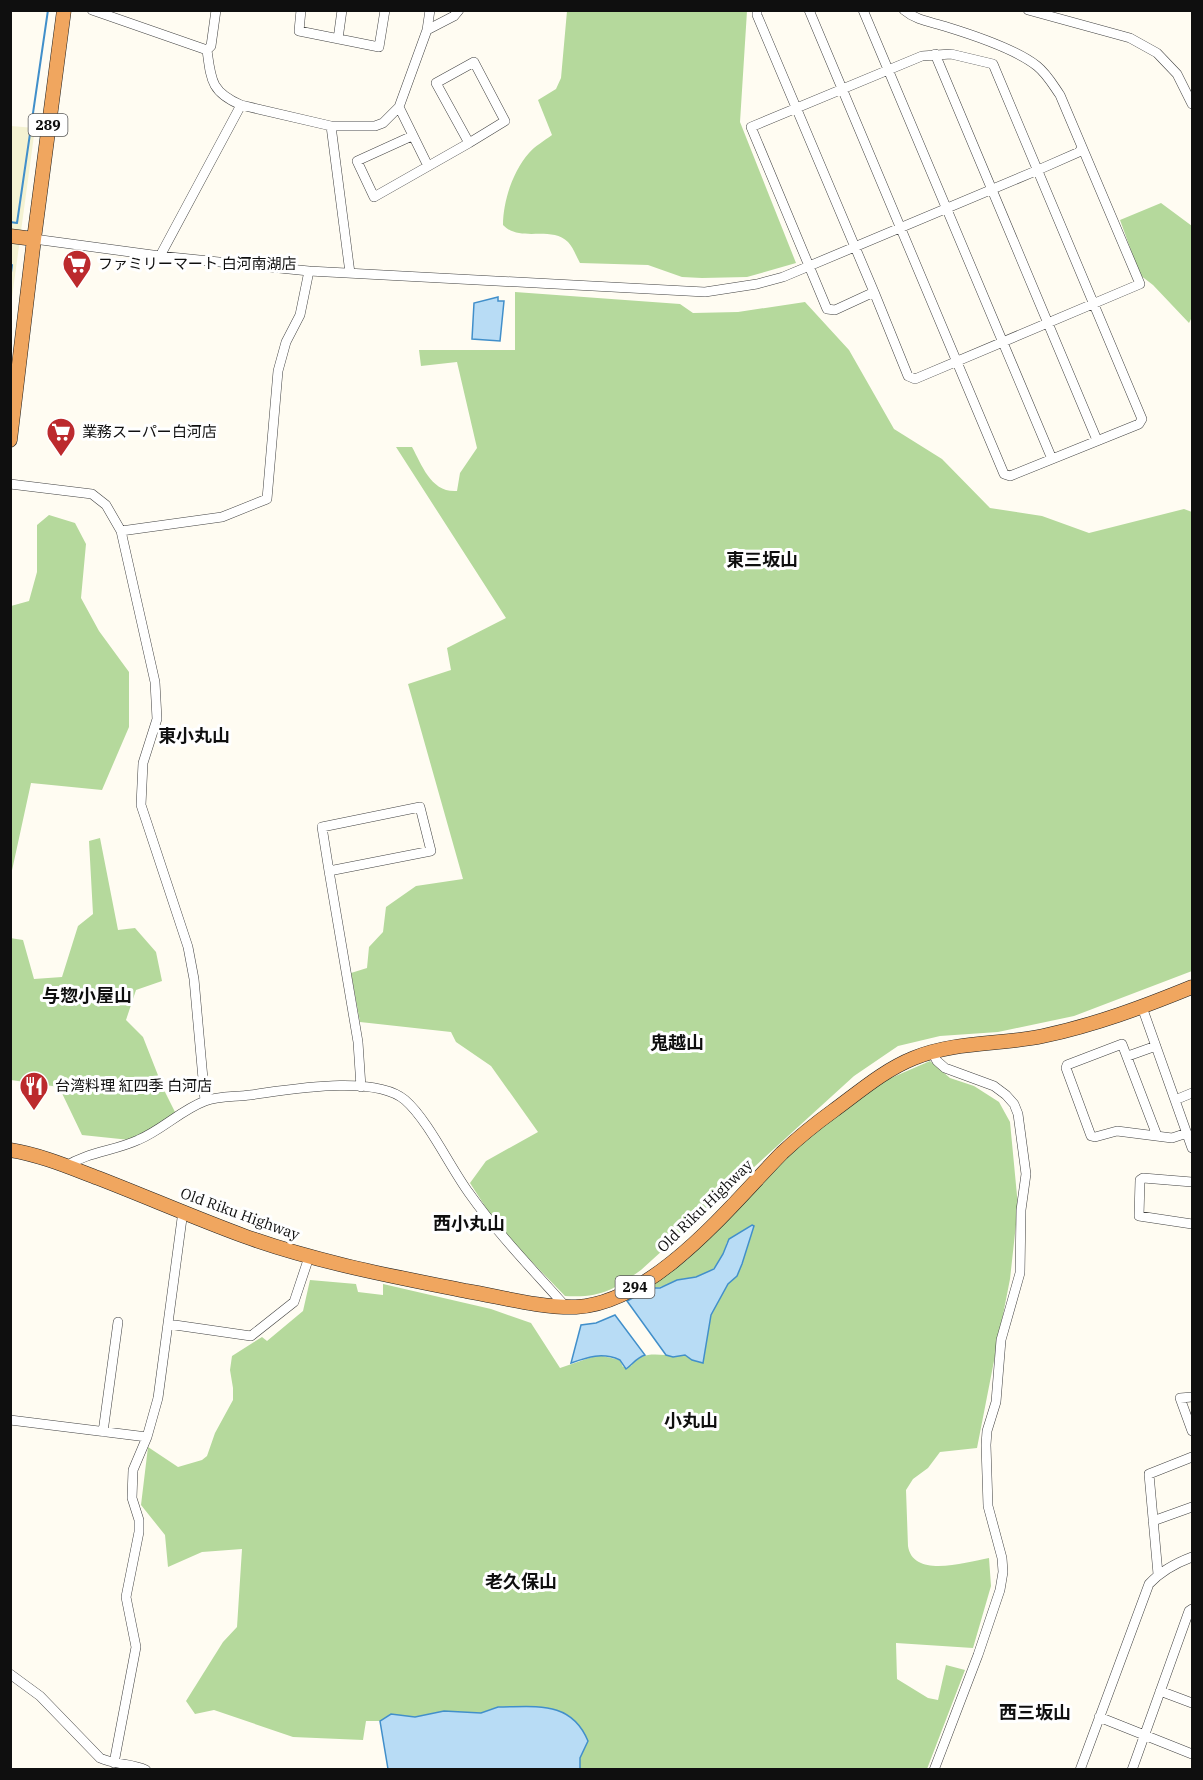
<svg xmlns="http://www.w3.org/2000/svg" width="1203" height="1780" font-family="'IBM Plex Serif','Noto Sans JP',serif">
	<rect width="100%" height="100%" fill="#fffcf2"/>
	<path fill="#f4f2d2" d="M11,126L35,128L11,305Z"/>
	<path fill="#b5d99c" d="M567,11H747L740,122L796,263L747,277L702,278L682,277L648,265L580,263C576,256 573,247 568,242C550,225 520,243 503,225C503,201 513,171 529,153C535,146 544,141 552,135L538,100L556,89L561,78Z
		M1161,203L1192,226V317L1189,323L1153,285L1140,275L1120,220Z
		M515,292L680,304L693,313L738,312L805,302L849,350L894,429L942,459L990,508L1042,516L1089,533L1184,509L1192,512V971L1074,1016L998,1032L940,1036L898,1046L854,1076L641,1270C613,1290 601,1298 565,1296L499,1228L470,1183L486,1161L538,1132L491,1066L456,1042L451,1032L360,1022L351,973L367,968L369,947L383,932L386,907L416,886L463,879L408,684L451,670L447,648L506,618L396,447H412C422,465 431,493 457,491L460,473L477,448L457,362L421,366L419,350H515Z
		M49,515L75,523L86,544L81,598L99,631L129,672V727L102,790L31,783L11,875V606L29,601L37,572V525Z
		M100,838L118,930L135,928L156,952L162,981L136,990L126,1020L143,1037L163,1088L177,1116L130,1140L82,1135L59,1087L11,1080L10,938L23,940L34,979L62,977L78,926L93,914L89,841Z
		M930,1061L950,1078L974,1086L999,1102L1010,1122L1018,1206L1010,1279L977,1448L940,1452L928,1468L913,1479L906,1490L908,1546C913,1579 966,1562 989,1558L991,1586L973,1648L896,1643L897,1679L928,1698L938,1700L946,1665L965,1670L927,1769H580V1758L588,1741L498,1707L481,1713L444,1711L415,1717L391,1715L380,1721H366L363,1740L293,1737L214,1710L195,1714L186,1701L223,1642L237,1627L242,1549L202,1552L168,1567L165,1535L141,1505L148,1447L178,1467L202,1460L207,1456L215,1433L233,1400V1388L230,1370L232,1356L262,1337L267,1341L303,1311L310,1280L356,1284L358,1292L383,1295V1284L491,1309L531,1323L560,1368L598,1355L620,1360L623,1367L631,1366C643,1347 665,1358 685,1355L692,1360L703,1362L711,1315L728,1284L737,1276L748,1246L727,1242C722,1259 716,1272 698,1277C692,1278 685,1278 678,1280C669,1283 663,1288 651,1288L650,1285L687,1260L797,1145L884,1081Z"/>
	<path fill="#b8dcf5" stroke="#418fca" stroke-width="1.5" d="M498,297V301H504L500,341L472,339L474,303Z
		M752,1225L754,1226L742,1264L737,1276L728,1284L711,1315L703,1363L692,1360L685,1355L673,1357L666,1355L627,1301L651,1288H660L677,1280L696,1277L714,1269L723,1254L729,1239Z
		M615,1315L645,1355C636,1358 633,1364 626,1369L620,1360C602,1352 588,1357 571,1363L581,1325L596,1323Z
		M498,1707C536,1707 571,1700 588,1741L580,1758V1769H388L380,1721L391,1714L415,1717L444,1711L481,1713Z"/>
	<g fill="none" stroke-linecap="round" stroke-linejoin="round">
		<path stroke="#418fca" stroke-width="2" d="M10,222L17,223L48,10
			M10,280L12,265"/>
		<g stroke="#424242" stroke-width="10">
			<path id="minor" d="M92,10L207,50
				M216,10L211,46L207,50C211,80 211,92 241,105L331,126H375L383,123L399,107L427,30L430,10
				M301,10L299,31L379,47L385,10
				M757,10V15L874,292
				M809,10C873,166 939,320 1004,474L1010,476L1139,424L1142,419L993,64L951,54L922,56L751,127L827,309L835,310L874,292L908,376L915,379C990,348 1065,316 1140,284L1060,95C1053,85 1047,74 1037,66C1017,50 973,35 947,27C932,22 917,21 904,10
				M863,10L1052,459
				M1028,10L1130,38L1157,53L1177,74L1192,104
				M427,30L454,16L459,10
				M338,39L342,10
				M935,54L1097,440
				M474,62L505,121L469,143L436,83Z
				M399,107L428,166
				M331,126L350,273
				M412,136L357,161L374,197L469,143
				M34,239L160,256L309,271L705,292L757,284L783,277L1038,170L1079,152L1082,148
				M160,256L241,105
				M10,484L92,494L106,505L121,531L155,682L157,719L143,763L141,805L188,947L194,979L205,1101
				M121,531L222,517L267,499L278,371L286,342L300,315L309,271
				M420,807L431,851L329,871L322,827Z
				M329,871L358,1042L361,1087
				M1142,1007L1192,1148
				M932,1052L937,1061L945,1068L994,1086L1006,1095L1014,1104L1018,1114L1026,1174L1021,1210L1020,1273L1001,1340L996,1402L987,1431L986,1445L988,1506L1002,1558L1003,1572L1000,1590L978,1655L934,1770
				M1128,1056L1156,1046
				M1175,1100L1192,1093
				M1156,1136V1133L1122,1044L1067,1065L1066,1068L1091,1136L1095,1137L1117,1131L1172,1138L1187,1133
				M66,1166C88,1152 114,1151 138,1140C162,1130 181,1110 205,1101C218,1096 236,1097 250,1095C288,1090 374,1074 405,1100C428,1120 450,1167 469,1193C498,1234 533,1270 566,1307
				M1192,1182L1143,1178L1140,1180L1139,1216L1192,1224
				M168,1324L251,1336L294,1302L309,1257
				M1192,1397L1180,1398L1192,1431
				M10,1420L147,1437
				M103,1432L118,1322
				M1153,1521L1192,1507
				M1158,1574L1149,1474L1192,1457
				M10,1674L40,1696L100,1758C115,1765 131,1763 146,1770
				M1160,1691L1192,1703
				M1099,1717L1192,1754
				M114,1763L136,1647L126,1597L139,1532V1520L132,1498L133,1470L147,1437L158,1398L183,1211
				M1080,1770L1149,1584C1161,1571 1176,1563 1192,1557
				M1132,1770L1189,1611L1192,1609"/>
		</g>
		<g stroke="#202020" stroke-width="15">
			<path id="highway" d="M10,236L34,239
				M10,440L34,239L64,10
				M10,1150C41,1155 69,1167 98,1178C147,1197 195,1218 244,1236C316,1262 391,1276 466,1291C502,1297 540,1308 576,1307C654,1303 731,1205 782,1153C798,1138 815,1124 833,1111C859,1092 884,1070 914,1058C955,1041 1001,1045 1043,1036C1095,1025 1143,1007 1192,987"/>
		</g>
		<use href="#minor" stroke="#fff" stroke-width="9"/>
		<use href="#highway" stroke="#f0a65f" stroke-width="14"/>
	</g>
	<defs>
		<g id="supermarket-pin" transform="scale(1.5)"><path d="M0 17L-7.5 6A9.5 9.5 0 1 1 7.5 6Z" fill="#bc2a2d" stroke="#fff"/><path d="M-6-5.5h2.5l.6 2H6L4.5 2H-2.5L-4.4-4H-6ZM-1.5 3.2a1.3 1.3 0 1 0 .1 0ZM3 3.2a1.3 1.3 0 1 0 .1 0Z" fill="#fff"/></g>
		<g id="restaurant-pin" transform="scale(1.5)"><path d="M0 17L-7.5 6A9.5 9.5 0 1 1 7.5 6Z" fill="#bc2a2d" stroke="#fff"/><path d="M-5-6h1v4h1v-4h1v4h1v-4h1v5L-1.5 .5V6h-2V.5L-5-1ZM5-6V6H3V1.5H1.5Q1.5-4 5-6Z" fill="#fff"/></g>
	</defs>
	<g fill-rule="evenodd">
		<use href="#supermarket-pin" x="77" y="264"/>
		<use href="#supermarket-pin" x="61" y="432"/>
		<use href="#restaurant-pin" x="34" y="1086"/>
	</g>
	<g text-anchor="middle" stroke-width="6" stroke-linejoin="round" paint-order="stroke">
		<g fill="#fff" stroke="#575757" stroke-width="1.5">
			<rect x="28.5" y="114" width="39" height="22" rx="4.5"/>
			<rect x="615.5" y="1276" width="39" height="22" rx="4.5"/>
		</g>
		<g font-size="14" font-weight="bold" fill="#0f0f0f">
			<text x="48" y="130">289</text>
			<text x="635" y="1292">294</text>
		</g>
		<g font-size="15" fill="#0f0f0f" stroke="#fff" text-anchor="start">
			<text x="98" y="269">ファミリーマート 白河南湖店</text>
			<text x="82" y="437">業務スーパー白河店</text>
			<text x="55" y="1091">台湾料理 紅四季 白河店</text>
		</g>
		<g font-size="15" fill="#0f0f0f" stroke="#fff">
			<text transform="translate(705 1206) rotate(-44)" y="5">Old Riku Highway</text>
			<text transform="translate(240 1214) rotate(20)" y="5">Old Riku Highway</text>
		</g>
		<g font-size="18" font-weight="bold" fill="#0f0f0f" stroke="#fff">
			<text x="762" y="566">東三坂山</text>
			<text x="194" y="742">東小丸山</text>
			<text x="87" y="1002">与惣小屋山</text>
			<text x="677" y="1049">鬼越山</text>
			<text x="469" y="1230">西小丸山</text>
			<text x="691" y="1427">小丸山</text>
			<text x="521" y="1588">老久保山</text>
			<text x="1035" y="1719">西三坂山</text>
		</g>
	</g>
	<rect width="1203" height="1780" fill="none" stroke="#0f0f0f" stroke-width="24"/>
</svg>
